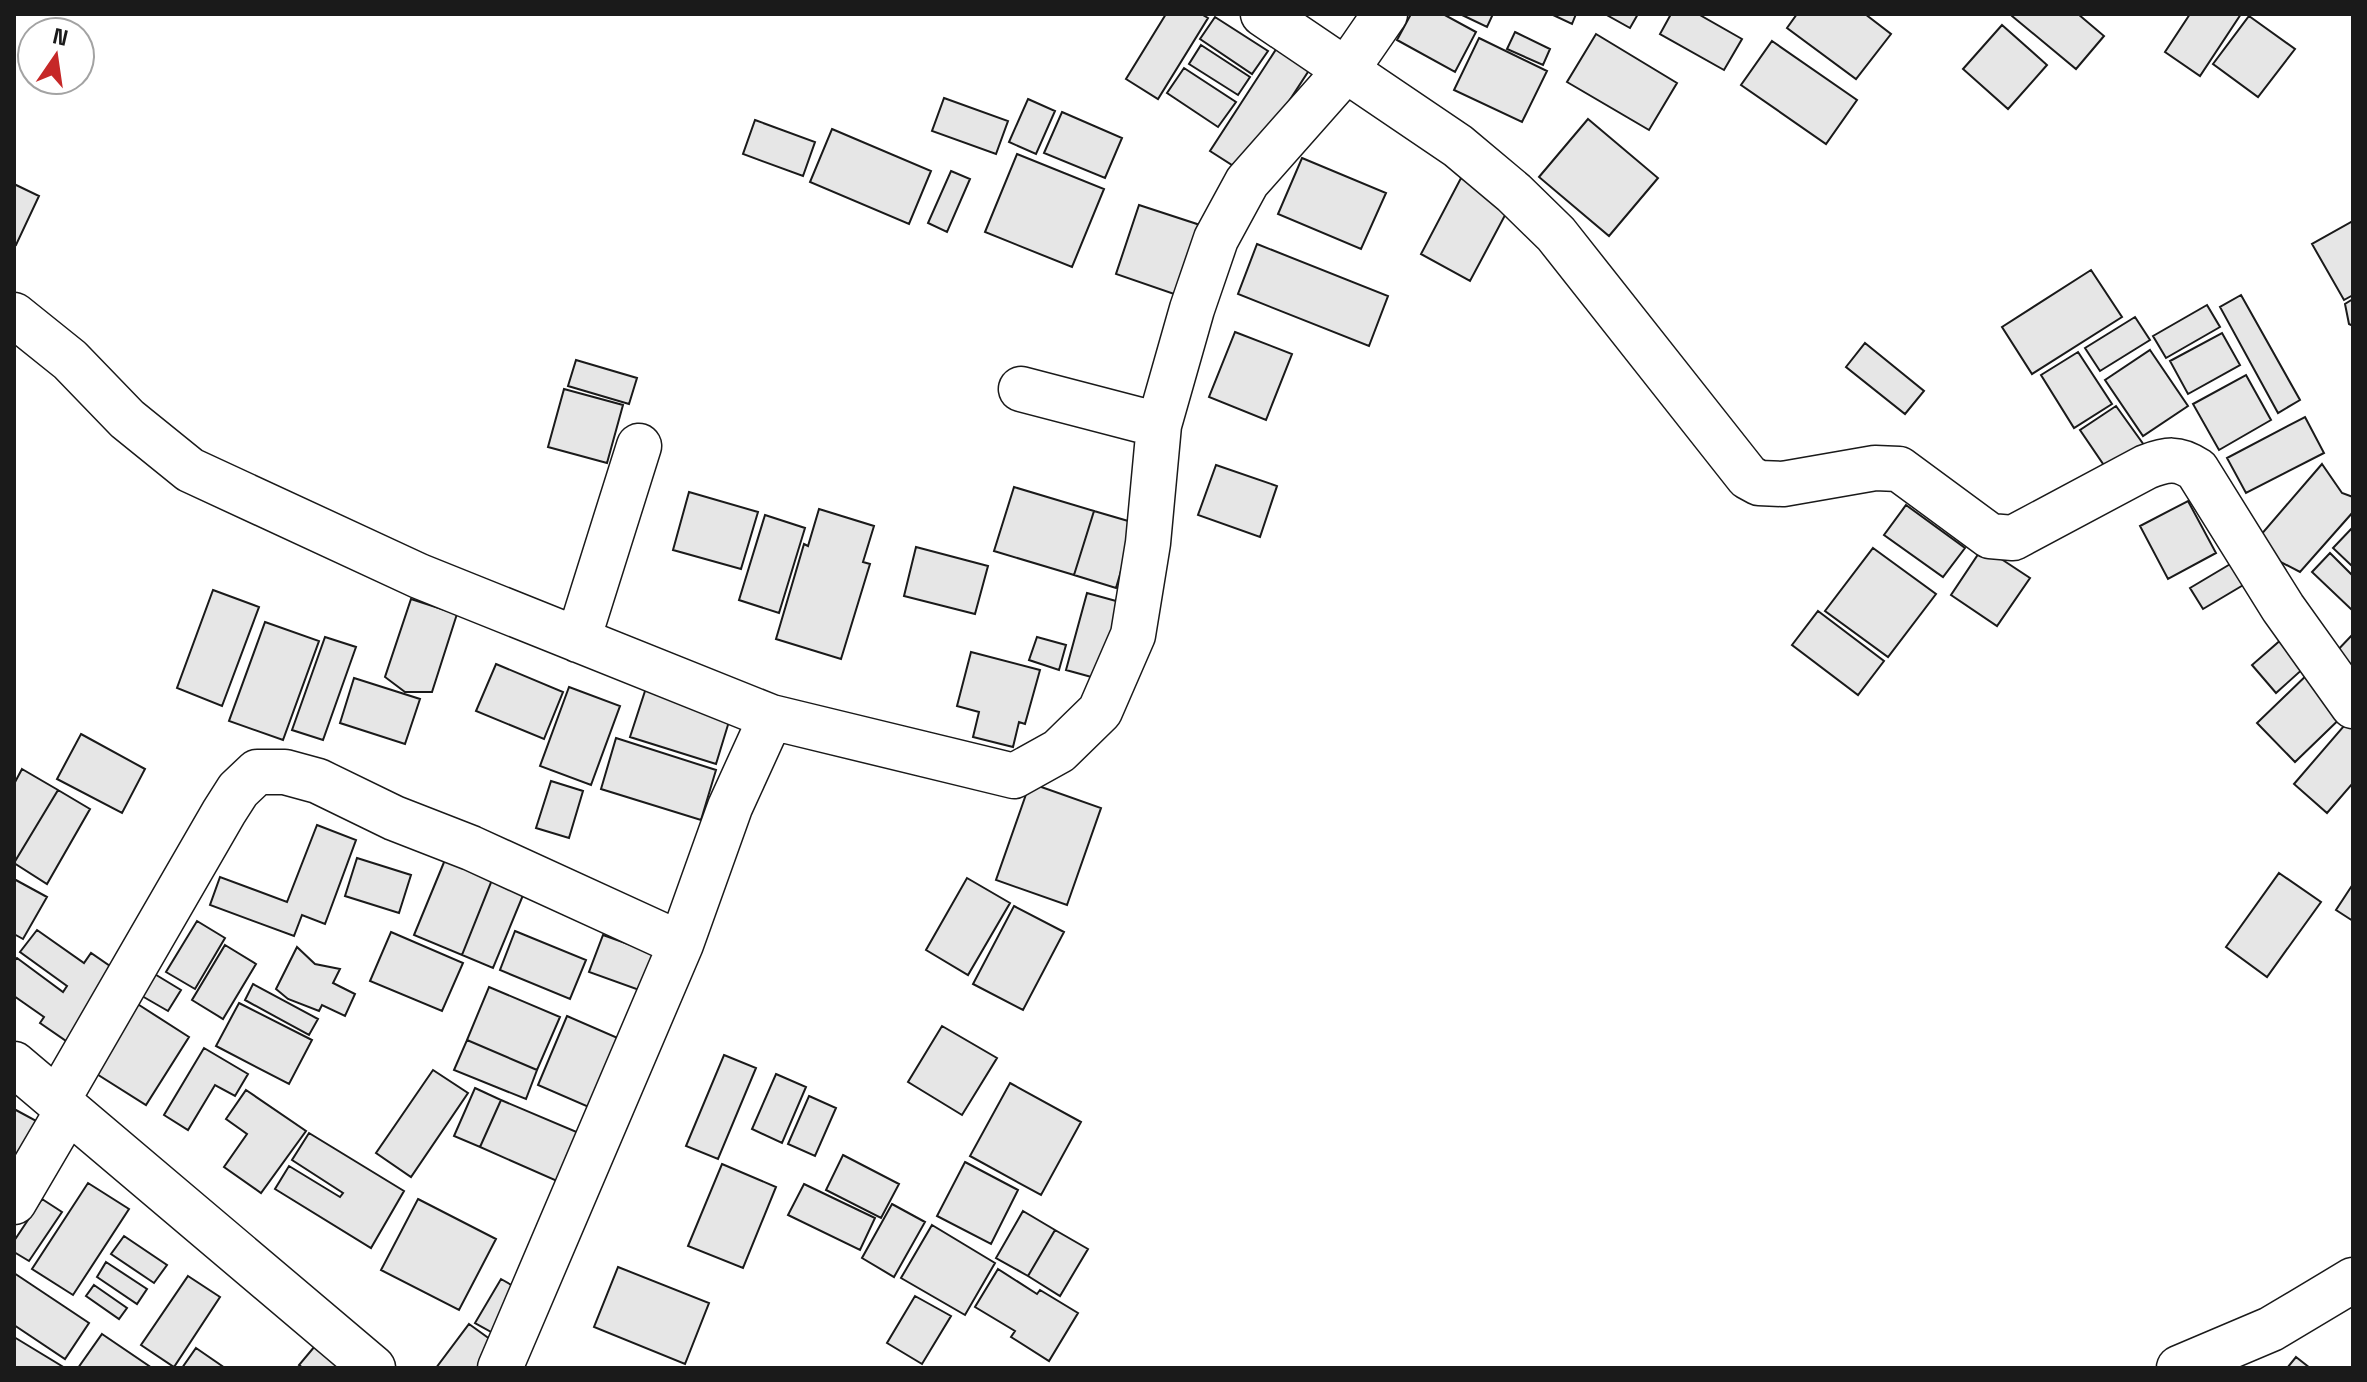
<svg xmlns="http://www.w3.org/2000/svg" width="2367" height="1382" font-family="'Space Grotesk',sans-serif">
	<rect width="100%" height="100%" fill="#fff"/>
	<path fill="#e6e6e6" stroke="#1a1a1a" stroke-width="2" d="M1166,14H1201L1208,18L1158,99L1126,79Z
		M1411,14H1443L1476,32L1455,72L1397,40Z
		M1460,14H1493L1487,27Z
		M1551,14H1576L1572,24Z
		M1605,14H1638L1630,28Z
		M1671,14H1698L1742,39L1724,70L1660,34Z
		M1797,14H1865L1891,34L1856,79L1787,28Z
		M2013,14H2078L2104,36L2076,69L2012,16Z
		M2190,14H2241L2200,76L2165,52Z
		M2249,16L2295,49L2258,97L2213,64Z
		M1215,17L1268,51L1252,74L1200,39Z
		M2002,25L2047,65L2008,109L1963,69Z
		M1515,32L1550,49L1543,65L1507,49Z
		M1596,34L1677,83L1649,130L1567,82Z
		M1284,37L1317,58L1243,172L1210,151Z
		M1479,38L1547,71L1522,122L1454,90Z
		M1772,41L1857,100L1826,144L1741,85Z
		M1201,45L1250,77L1238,95L1189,64Z
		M1184,68L1236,102L1218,127L1167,93Z
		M944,98L1008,121L996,154L932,131Z
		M1028,99L1055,111L1036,154L1009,142Z
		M1062,112L1122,138L1105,178L1044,153Z
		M1588,119L1658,178L1609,236L1539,177Z
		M755,120L815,142L803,176L743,154Z
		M832,129L931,171L909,224L810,182Z
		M1017,154L1104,189L1072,267L985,232Z
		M1302,158L1386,193L1361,249L1278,214Z
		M951,171L970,179L947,232L928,223Z
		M1461,178L1511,204L1470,281L1421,254Z
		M14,184L39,196L16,245L14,244Z
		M1139,205L1200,225L1177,295L1116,274Z
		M2353,221V295L2344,300L2312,244Z
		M1257,244L1388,296L1369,346L1238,294Z
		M2091,270L2122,317L2032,374L2002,327Z
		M2241,295L2300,400L2278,413L2220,307Z
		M2353,299V326L2349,324L2345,304Z
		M2207,305L2220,327L2166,358L2153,336Z
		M2135,317L2150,340L2100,371L2085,348Z
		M1235,332L1292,354L1266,420L1209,397Z
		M2222,333L2240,365L2188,394L2170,361Z
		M1865,343L1924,391L1905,414L1846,367Z
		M2150,350L2188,406L2143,436L2105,380Z
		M2078,352L2112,404L2074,428L2041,375Z
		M576,360L637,378L629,404L568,386Z
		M2246,375L2271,420L2219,450L2193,404Z
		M564,389L623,405L607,463L548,447Z
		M2116,406L2149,452L2112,477L2080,430Z
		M2305,417L2324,453L2246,493L2227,458Z
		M2322,464L2342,493L2353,497V512L2300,572L2273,558L2259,537Z
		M1216,465L1277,486L1260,537L1198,515Z
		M1014,487L1094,511L1074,575L994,551Z
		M689,492L758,512L741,569L673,550Z
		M2188,501L2216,553L2168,579L2140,526Z
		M1906,505L1965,548L1943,577L1884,535Z
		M819,509L874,526L863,562L870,564L841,659L776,639L804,544L808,546Z
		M1094,511L1135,523L1116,588L1074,575Z
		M765,515L805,528L779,613L739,600Z
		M2353,527V567L2333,548Z
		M916,547L988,566L975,614L904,596Z
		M1983,547L2030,578L1997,626L1951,595Z
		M1873,548L1936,594L1888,657L1825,611Z
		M2330,553L2353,576V611L2312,572Z
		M2232,563L2245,584L2203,609L2190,588Z
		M213,590L259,607L222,706L177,688Z
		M1087,593L1127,604L1106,681L1066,670Z
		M411,599L457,614L432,692H405L385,677Z
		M1818,611L1884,661L1858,695L1792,645Z
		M265,622L319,641L283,740L229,721Z
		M2291,631L2315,658L2276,693L2252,665Z
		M2353,634V674L2333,655Z
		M325,637L356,647L323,740L292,730Z
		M1037,637L1066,645L1059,670L1029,660Z
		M971,652L1040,670L1025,724L1019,722L1013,747L973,737L979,712L957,706Z
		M496,664L563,692L544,739L476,711Z
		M2314,668L2352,707L2295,762L2257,723Z
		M354,678L420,699L405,744L340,723Z
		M569,687L620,706L591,785L540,766Z
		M646,688L731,715L716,764L630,737Z
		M2349,720L2353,723V783L2327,813L2294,784Z
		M81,734L145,769L122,813L57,779Z
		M616,738L716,770L701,820L601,789Z
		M22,769L58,790L14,863V784Z
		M551,781L583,791L569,838L536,828Z
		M1030,783L1101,808L1067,905L996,880Z
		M58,790L90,809L47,884L14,863Z
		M317,825L356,840L325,924L302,915L294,936L210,905L220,877L287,902Z
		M447,855L498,865L462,955L414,935Z
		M357,858L411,875L399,913L345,896Z
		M498,865L526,888L493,968L462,955Z
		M2279,873L2321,902L2267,977L2226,947Z
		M967,878L1010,903L968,975L926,950Z
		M14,879L47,897L23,939L14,934Z
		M2353,884V921L2336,910Z
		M1014,906L1064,932L1023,1010L973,984Z
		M197,921L225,938L195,989L166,972Z
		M37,930L84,963L91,953L123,975L72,1045L40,1023L44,1017L14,996V961L17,958L63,992L67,986L20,952Z
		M515,931L586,960L570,999L500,970Z
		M391,932L463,963L442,1011L370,981Z
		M603,935L656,954L642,991L589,972Z
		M225,945L256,964L223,1019L192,1000Z
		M297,947L315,964L340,969L333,983L355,994L345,1016L322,1005L319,1011L288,999L276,989Z
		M148,970L181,990L168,1011L135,992Z
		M253,984L318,1019L309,1035L245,1000Z
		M489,987L560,1017L537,1070L467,1040Z
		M136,1003L189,1037L146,1105L92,1071Z
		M239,1003L312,1040L289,1084L216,1046Z
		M567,1016L620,1039L591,1108L538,1085Z
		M942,1026L997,1058L962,1115L908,1082Z
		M467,1040L537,1070L526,1099L454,1070Z
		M204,1048L248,1074L235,1096L215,1085L188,1130L164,1115Z
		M724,1055L756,1068L718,1159L686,1146Z
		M433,1070L468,1093L411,1177L376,1153Z
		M776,1074L806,1087L782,1143L752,1129Z
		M1010,1083L1081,1122L1041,1195L970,1156Z
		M475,1088L501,1100L480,1147L454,1136Z
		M246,1090L306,1131L261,1193L224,1167L247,1134L226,1119Z
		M809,1096L836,1108L815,1156L788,1144Z
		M501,1100L579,1133L557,1181L480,1147Z
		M14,1109L42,1124L14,1164Z
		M309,1133L404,1191L371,1248L275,1189L289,1166L340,1197L343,1193L292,1160Z
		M843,1155L899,1184L881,1218L826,1190Z
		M965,1162L1018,1190L991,1244L937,1216Z
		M722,1164L776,1187L743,1268L688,1246Z
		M88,1183L129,1209L73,1295L32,1269Z
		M804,1184L875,1218L860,1250L788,1215Z
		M42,1199L62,1212L29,1261L14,1252V1241Z
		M418,1199L496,1239L459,1310L381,1270Z
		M892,1204L925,1222L894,1277L862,1258Z
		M1023,1211L1055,1230L1028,1276L996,1258Z
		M932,1225L995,1263L965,1315L901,1278Z
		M1055,1230L1088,1249L1060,1296L1028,1276Z
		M124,1236L167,1265L154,1283L111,1254Z
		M106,1262L147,1289L137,1304L97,1277Z
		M618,1267L709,1303L685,1364L594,1327Z
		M998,1269L1037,1294L1040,1290L1078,1313L1049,1361L1011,1337L1015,1331L975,1307Z
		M14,1273L89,1323L65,1359L14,1325Z
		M188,1276L220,1297L174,1367L141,1345Z
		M501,1279L527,1294L502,1338L475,1323Z
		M94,1285L127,1308L119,1319L86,1296Z
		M915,1296L951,1316L922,1364L887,1343Z
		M469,1324L505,1350L491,1368H436Z
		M102,1334L152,1368H78Z
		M14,1337L65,1368H14Z
		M320,1340L356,1368H303L299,1365Z
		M196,1348L225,1368H182Z
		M2296,1357L2310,1368H2287Z"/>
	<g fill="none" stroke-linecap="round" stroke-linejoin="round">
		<g stroke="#1a1a1a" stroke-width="47">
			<path id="minor" d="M1263,14L1458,146L1514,193L1556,234L1748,477L1759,483L1783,484L1875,468L1899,469L1990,536L2013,538L2146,467C2167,459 2178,457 2197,470L2283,608L2353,706
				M14,315L70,360L127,419L190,470L419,576L771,717
				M1021,389L1159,425
				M578,640L639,446
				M14,1064L373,1368
				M57,1101L224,812L238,790L257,772H285L318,781L394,818L471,848L681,944
				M14,1202L68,1110
				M500,1368L681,944L730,807L771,717L1014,776L1059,751L1100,711L1133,635L1148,543L1159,425L1192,309L1216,239L1247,182L1347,69L1385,14
				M2179,1368L2271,1329L2353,1280"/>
		</g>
		<use href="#minor" stroke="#fff" stroke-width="44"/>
	</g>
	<rect width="2367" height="1382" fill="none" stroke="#1a1a1a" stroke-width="32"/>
	<g transform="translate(56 56) rotate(13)"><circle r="38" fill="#ffffff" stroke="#a3a3a3" stroke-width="2"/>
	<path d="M0-6L14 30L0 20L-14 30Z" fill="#c62828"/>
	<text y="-12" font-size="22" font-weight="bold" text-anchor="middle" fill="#1a1a1a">N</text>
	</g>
</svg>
